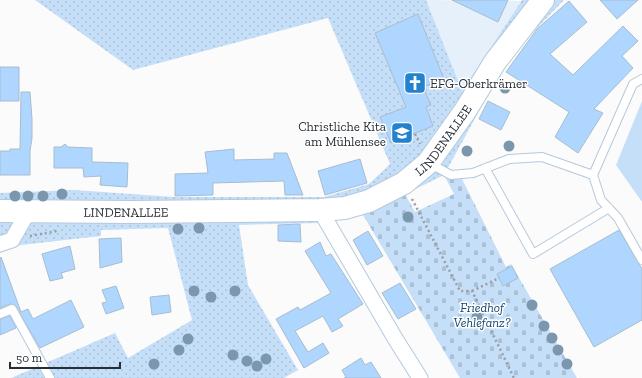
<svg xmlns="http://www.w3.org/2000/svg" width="642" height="378" font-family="'Zilla Slab',serif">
	<defs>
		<pattern id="grass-dots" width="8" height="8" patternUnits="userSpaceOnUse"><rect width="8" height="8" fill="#c6dff8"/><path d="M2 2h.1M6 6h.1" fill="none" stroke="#aac0d5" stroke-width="1.8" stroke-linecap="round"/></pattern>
		<pattern id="cemetery-stones" width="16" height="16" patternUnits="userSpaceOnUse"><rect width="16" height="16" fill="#c6dff8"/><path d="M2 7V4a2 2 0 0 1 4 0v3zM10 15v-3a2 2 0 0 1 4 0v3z" fill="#aac0d5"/></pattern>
	</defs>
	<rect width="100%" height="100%" fill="#fbfbfb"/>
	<path fill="#e6f0fb" d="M426,0L521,1L462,92Z"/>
	<path fill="url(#grass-dots)" d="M35,0H426L462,91L522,0H564L535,30L501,71L444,175L363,215L318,223L239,225L248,285L298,370L284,378H11L115,333L128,358L192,320L168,228L101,230V236L21,245L0,253V193L74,190L174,197H324L369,184L390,164L328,18L133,70Z"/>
	<path fill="url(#cemetery-stones)" d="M444,175L462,179L506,267L511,264L577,378H460L363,215L405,194L415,212L454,194Z"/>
	<path fill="#c6dff8" d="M642,101V202L616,165Z"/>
	<path fill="#aed6fe" stroke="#a8bccf" d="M452,0H508L498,22Z
		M600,0H638L617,19Z
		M569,1L587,22L550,54L573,75L623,26L638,41L622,56L633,68L594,109L603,113L578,153L555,137L569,112L506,72L537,29Z
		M418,14L444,79L423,87L431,105L426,107L433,126L391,143L380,117L406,107L375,33Z
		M0,67H19V101H0Z
		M21,92H30L32,119V138L30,151V175H0V151H10V149H20Z
		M488,101L510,112L501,130L479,119Z
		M65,144L68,147L92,148V162L128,163L127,187L100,185L101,176L84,177L83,168H54V147H61Z
		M234,149V160L274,159V153H287L303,195H285L284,181L213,183V195L175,196V174L208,173L205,152Z
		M360,159L367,183L325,195L318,171Z
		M300,224L301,242L278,241V225Z
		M619,230L642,269V320L594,347L550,269Z
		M368,231L383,256L367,265L353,240Z
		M121,238L122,262L100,268L99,239Z
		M320,242L326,256L331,254L363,304L338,319L343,326L332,332L323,316L295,331L308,352L323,343L329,353L304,368L276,319L298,307L300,310L331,293L305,251Z
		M70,246L75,269L61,273L63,278L50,281L42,254Z
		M1,257L21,312L28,309L33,319L71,300L84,327L40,348L15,305L10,304L0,308V258Z
		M512,266L518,278L503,286L497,274Z
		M400,283L416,309L398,319L382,293Z
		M116,286L124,308L106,314L102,303L107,302L102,290Z
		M169,295L171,312L152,315L150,297Z
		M10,316L16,328L0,335V319Z
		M361,358L365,365L371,362L381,378H344L346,377L342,370Z"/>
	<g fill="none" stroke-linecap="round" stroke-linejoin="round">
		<g stroke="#b5c9dc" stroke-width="10">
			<path id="lane" d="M429,163L451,175L473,173L509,159L542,157L593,175L601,200L618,218L642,260
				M485,168L533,254L609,208
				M593,175L633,84L642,79
				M0,314L12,309L50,378"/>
		</g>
		<g stroke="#b5c9dc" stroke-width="17">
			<path id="street" d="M320,210L396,340L420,378
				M0,244L12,240L28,212"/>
		</g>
		<g stroke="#b5c9dc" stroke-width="24">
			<g id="secondary">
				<path id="s1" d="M0,211L131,212L320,210L345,208L369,201L404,183L428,163L465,111L495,62L543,0"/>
			</g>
		</g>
		<path stroke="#9a9da1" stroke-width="2.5" stroke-dasharray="2 3" stroke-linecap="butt" d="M415,134L420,144
			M412,199L460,291H472L514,378
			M30,236L57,231
			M472,291L497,279"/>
		<use href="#lane" stroke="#fff" stroke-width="8"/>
		<use href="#street" stroke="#fff" stroke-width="15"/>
		<use href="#secondary" stroke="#fff" stroke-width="22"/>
	</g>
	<g fill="#7b97ae">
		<circle cx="505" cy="88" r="5.5"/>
		<circle cx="509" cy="146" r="5.5"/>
		<circle cx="467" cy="151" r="5.5"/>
		<circle cx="62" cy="194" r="5.5"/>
		<circle cx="15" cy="196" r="5.5"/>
		<circle cx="28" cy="196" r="5.5"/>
		<circle cx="43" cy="196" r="5.5"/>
		<circle cx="408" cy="217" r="5.5"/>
		<circle cx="199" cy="228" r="5.5"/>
		<circle cx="178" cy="229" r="5.5"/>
		<circle cx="194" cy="291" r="5.5"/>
		<circle cx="235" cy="291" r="5.5"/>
		<circle cx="211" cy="297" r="5.5"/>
		<circle cx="532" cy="305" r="5.5"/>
		<circle cx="477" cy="317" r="5.5"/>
		<circle cx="544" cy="326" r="5.5"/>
		<circle cx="552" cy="338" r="5.5"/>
		<circle cx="188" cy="339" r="5.5"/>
		<circle cx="179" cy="350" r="5.5"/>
		<circle cx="558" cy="350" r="5.5"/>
		<circle cx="233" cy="355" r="5.5"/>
		<circle cx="266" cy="359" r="5.5"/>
		<circle cx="247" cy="361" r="5.5"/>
		<circle cx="154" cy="364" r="5.5"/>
		<circle cx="567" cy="364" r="5.5"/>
		<circle cx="257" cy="366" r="5.5"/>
	</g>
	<defs>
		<g id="church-square" transform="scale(1.15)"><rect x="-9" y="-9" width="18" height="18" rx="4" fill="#2282ce" stroke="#fff"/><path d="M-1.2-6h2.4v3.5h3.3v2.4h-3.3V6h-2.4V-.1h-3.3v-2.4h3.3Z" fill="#fff"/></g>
		<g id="school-square" transform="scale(1.15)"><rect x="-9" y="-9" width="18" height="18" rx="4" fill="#2282ce" stroke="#fff"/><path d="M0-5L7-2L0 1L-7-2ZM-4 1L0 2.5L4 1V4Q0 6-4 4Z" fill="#fff"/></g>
	</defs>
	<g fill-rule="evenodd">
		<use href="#church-square" x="415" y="83"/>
		<use href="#school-square" x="402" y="133"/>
	</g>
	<g text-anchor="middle" stroke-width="3" stroke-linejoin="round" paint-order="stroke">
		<g font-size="13" fill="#262e35" stroke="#fff" text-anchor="start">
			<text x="430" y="88">EFG-Oberkrämer</text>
			<text x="386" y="131" text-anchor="end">Christliche Kita<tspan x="386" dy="15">am Mühlensee</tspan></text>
		</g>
		<g font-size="13" fill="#262e35" stroke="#fff">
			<text dy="5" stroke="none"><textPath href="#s1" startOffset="468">LINDENALLEE</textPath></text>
			<text dy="5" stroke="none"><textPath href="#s1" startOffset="126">LINDENALLEE</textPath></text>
		</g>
		<g font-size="13" font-style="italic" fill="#13456f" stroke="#fff">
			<text x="482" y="312">Friedhof<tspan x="482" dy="15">Vehlefanz?</tspan></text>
		</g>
	</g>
	<path d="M10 362v6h110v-6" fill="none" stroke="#262e35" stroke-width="2"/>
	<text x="16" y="362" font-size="12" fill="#262e35" stroke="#ffffff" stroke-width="3" paint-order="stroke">50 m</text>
</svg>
